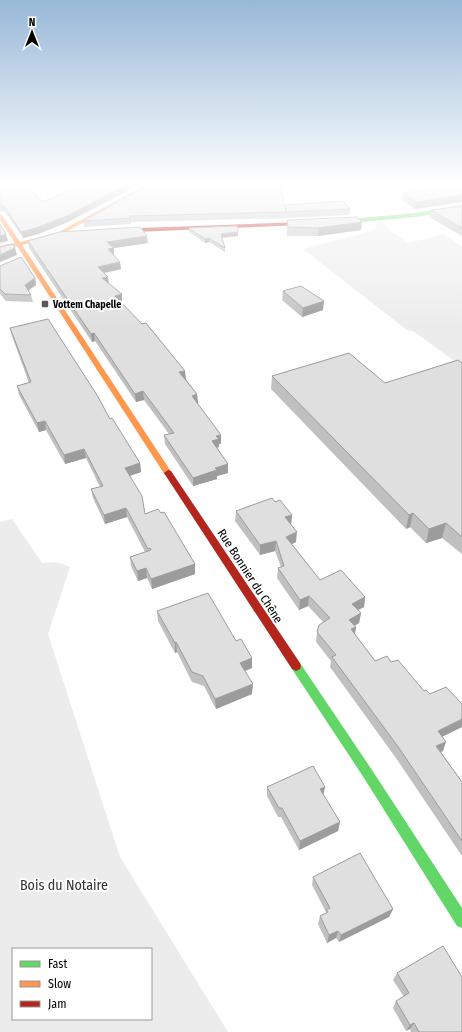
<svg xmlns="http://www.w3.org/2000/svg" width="462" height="1032" font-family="'Fira Sans Condensed',sans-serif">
	<rect width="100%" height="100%" fill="#fff"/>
	<path fill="#ececec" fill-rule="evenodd" d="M382,221L389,230L408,243L444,234L462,247V369L453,360L413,331L407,330L303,249L372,231L377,226L375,222Z
		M12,519L42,563L57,562L70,567L48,634L120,857L228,1032H0V522ZM13,949H151V1019H13Z"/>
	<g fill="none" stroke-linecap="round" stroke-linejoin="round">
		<path fill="#63d668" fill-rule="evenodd" d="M462,205V209L415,217L327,225L324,223L327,221L415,213Z
			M296,661L300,663L372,770L462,908V928L457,926L364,778L292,669L291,666L292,663Z"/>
		<path fill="#ff974d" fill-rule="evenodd" d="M147,184H152L61,235L22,245L172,473L168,476L165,475L17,246L0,250V246L15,243L0,220V214L2,215L20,242L57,233Z"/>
		<path fill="#b3261e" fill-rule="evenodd" d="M327,221L329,222V224L112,233L109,231L112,229Z
			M168,470L171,471L300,663L301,666L300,669L296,671L292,669L164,473Z"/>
	</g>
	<path fill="#c0c0c0" d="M0,184L42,202L84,184H140L68,222L38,234L23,238L5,212L0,211Z
		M462,185V202L415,209L402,200L403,193Z
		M233,186L286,209V205L350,209L349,215L286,218L131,222V224L84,227L83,221Z
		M462,206V236L429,217L431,210Z
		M287,220L362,222L361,230L318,236H287Z
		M189,228L238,236L222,238L225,248V252L209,242L205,243L189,232Z
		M28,241L148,243L114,248V255L120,262L121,269L104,273L108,277L109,284L122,294V302H121L186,379L197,394L198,403H197L221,444H219V447L217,448L228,464V473L217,476V479L193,486L165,444L164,435L169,434L144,400L136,402L95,341L92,342L29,248Z
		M0,266L35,278L36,285L28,290L31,295L33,302L6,301L0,294Z
		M283,291L323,310L302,317L282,300Z
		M10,328L110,419L140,463L141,472L130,476L145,514L195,574L152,589L147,578L138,581L131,566L130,557L145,552L127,517L105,524L93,498L91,489L100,487L86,458L65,464L46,430L39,432L19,395L17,386L29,383L12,336Z
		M462,363V554L442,538L426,543L410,527L406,529L271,389L272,376L385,383Z
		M236,511L292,515L291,525L296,542L292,544L320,580L365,597L364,607L358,610L361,613L359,623L355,625L356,627L355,634L375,661L391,662L424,691L430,694L462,704V727L442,737L443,751L441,752L462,782V856L396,758L330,667L331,661L316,642L317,632L323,622L308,606L299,610L277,578L278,568L281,567L275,551L260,555L235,521Z
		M157,611L236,641L252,658V668L245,671L252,694L216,709L204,686L192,682L177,652L175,653L158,621Z
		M267,787H325L323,795L340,822L338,831L299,850L281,817H278L267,796Z
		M313,877L393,909L389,917L339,942L336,938L327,943L318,924L320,916L326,913V912L312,885Z
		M397,973L462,1032H411L410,1029L406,1031L393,1008L396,1001L404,997L393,980Z"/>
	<path fill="#9c9c9c" d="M128,184H140L68,222L38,234L23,238L21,232Z
		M462,195V202L415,209L416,202Z
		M362,222L361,230L318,236V228Z
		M238,232V236L221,238V234Z
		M6,234L8,241L0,243V236Z
		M147,236L148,243L114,248V255L109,257L107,242Z
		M209,238V242L205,243V239Z
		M15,248L17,255L0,262V255Z
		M120,262L121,269L99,274L98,267Z
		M108,277L109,284L102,278Z
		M35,278L36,285L26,292L25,285Z
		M122,294V302L116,304L115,296Z
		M324,301L323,310L302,317L303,308Z
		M94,333L95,341L92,342L91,334Z
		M185,371L186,379L180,381L179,372Z
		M143,391L144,400L136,402L135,394Z
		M197,394L198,403L192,404V396Z
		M45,421L46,430L39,432L37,423Z
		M221,435V444H219V447L212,449V441L216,436Z
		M84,449L86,458L65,464L64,455Z
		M140,463L141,472L126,477L125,468Z
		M228,464V473L217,476V479L193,486V478L215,468Z
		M126,508L127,517L105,524L104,515Z
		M413,513L410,527L406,529L409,515Z
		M292,515L291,525L285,517Z
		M446,523L442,538L426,543L429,529Z
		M297,532L296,542L286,547V537Z
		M276,541L275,551L260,555V545Z
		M195,564V574L152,589L151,579Z
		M146,568L147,578L138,581L137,571Z
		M309,596L308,606L299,610L300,600Z
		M365,597L364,607L350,614L352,604Z
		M361,613L359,623L348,630L349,620Z
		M356,627L354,637L351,629Z
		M176,642L177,652L175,653V643Z
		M252,658V668L240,673V663Z
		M253,684L252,694L216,709L215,699Z
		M462,719V727L435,740L438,731Z
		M446,742L443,751L433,755L436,746Z
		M325,787L323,796L320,789Z
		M340,822L338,831L299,850L300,841Z
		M393,909L389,917L339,942L341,935Z
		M338,931L336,938L327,943L329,935Z
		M414,1023L410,1029L406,1031L410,1025Z"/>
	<path fill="#dfdfdf" stroke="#9c9c9c" d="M0,184H27L42,202L84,184H128L67,216L36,228L21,232L4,206L0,205Z
		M150,184H232L233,186L280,184L286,212L129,216L131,218L83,221Z
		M462,185V195L416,202L403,193Z
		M343,201L350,209L286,212V205Z
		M462,206V228L431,210Z
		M357,217L362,222L318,228L288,227L287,220Z
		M0,224L6,234L0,236Z
		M237,226L238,232L221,234L225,248L209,238L205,239L189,228Z
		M140,227L147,236L107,242L114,248L108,249L120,262L98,267L108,277L102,278L122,294L115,296L142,324L146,323L185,371L179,372L197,394L192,396L221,435L216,436L219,439L212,441L228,464L215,468L217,470L193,478L164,435L174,433L143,391L135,394L94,333L91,334L28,241L59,232Z
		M13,244L15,248L0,255V247Z
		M21,257L35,278L25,285L31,295L5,294L0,289V266Z
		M301,286L324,301L303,308L283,291Z
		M48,319L97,395L110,419L112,418L140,463L125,468L142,496L145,514L158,509L161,513L164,512L195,564L151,579L146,568L137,571L130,557L151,550L150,548L148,549L126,508L104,515L91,489L103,486L84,449L64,455L45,421L37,423L17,386L31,382L10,328Z
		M349,353L385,383L458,360L462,363V537L446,523L429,529L413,513L409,515L272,376Z
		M272,498L275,502L280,500L292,515L285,517L297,532L286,537L320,580L341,570L365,597L352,604L361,613L349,620L356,627L351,629L375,661L387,656L391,662L398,660L424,691L426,690L430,694L446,687L462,704V719L438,731L446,742L436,746L462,782V841L399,748L332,657L336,655L317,632L319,625L330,618L309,596L300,600L278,568L284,566L276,541L260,545L236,511Z
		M208,593L236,641L241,639L252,658L240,663L253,684L215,699L203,676L192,672L176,642L175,643L157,611Z
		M313,766L325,787L320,789L340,822L300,841L282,808H279L267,787Z
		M360,853L393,909L341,935L338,931L329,935L320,916L328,912L326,910L330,908L313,877Z
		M443,946L462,977V1032H419L414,1023L410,1025L396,1001L409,993L397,973Z"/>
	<linearGradient id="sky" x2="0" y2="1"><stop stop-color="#97b8d8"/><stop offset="0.56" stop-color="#fff"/><stop offset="1" stop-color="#fff" stop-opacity="0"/></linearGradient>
	<rect width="462" height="328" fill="url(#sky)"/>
	<rect fill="#595959" stroke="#fff" stroke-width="1.5" x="41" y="300" width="8" height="8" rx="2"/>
	<g text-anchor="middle" stroke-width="4" stroke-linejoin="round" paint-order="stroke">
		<g font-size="10" font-weight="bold" fill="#000" stroke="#fff" text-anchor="start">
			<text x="53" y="308">Vottem Chapelle</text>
		</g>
		<g font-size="12" fill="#000" stroke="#fff">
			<text transform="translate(250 576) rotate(57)" y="4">Rue Bonnier du Chêne</text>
		</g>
		<g font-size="14" fill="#333" stroke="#fff">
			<text x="64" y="890">Bois du Notaire</text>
		</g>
	</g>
	<rect x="12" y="948" width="140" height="72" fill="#ffffff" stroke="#999999"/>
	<rect x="20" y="961" width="20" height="6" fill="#63d668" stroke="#999999"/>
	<text x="48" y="968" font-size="12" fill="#000000">Fast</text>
	<rect x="20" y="981" width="20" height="6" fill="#ff974d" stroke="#999999"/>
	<text x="48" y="988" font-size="12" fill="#000000">Slow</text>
	<rect x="20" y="1001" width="20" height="6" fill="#b3261e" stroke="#999999"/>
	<text x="48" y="1008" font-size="12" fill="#000000">Jam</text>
	<g transform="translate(32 32)" stroke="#ffffff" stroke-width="3" paint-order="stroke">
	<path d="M0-3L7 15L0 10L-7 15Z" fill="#000000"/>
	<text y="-6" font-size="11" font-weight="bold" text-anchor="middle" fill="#000000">N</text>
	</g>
</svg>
